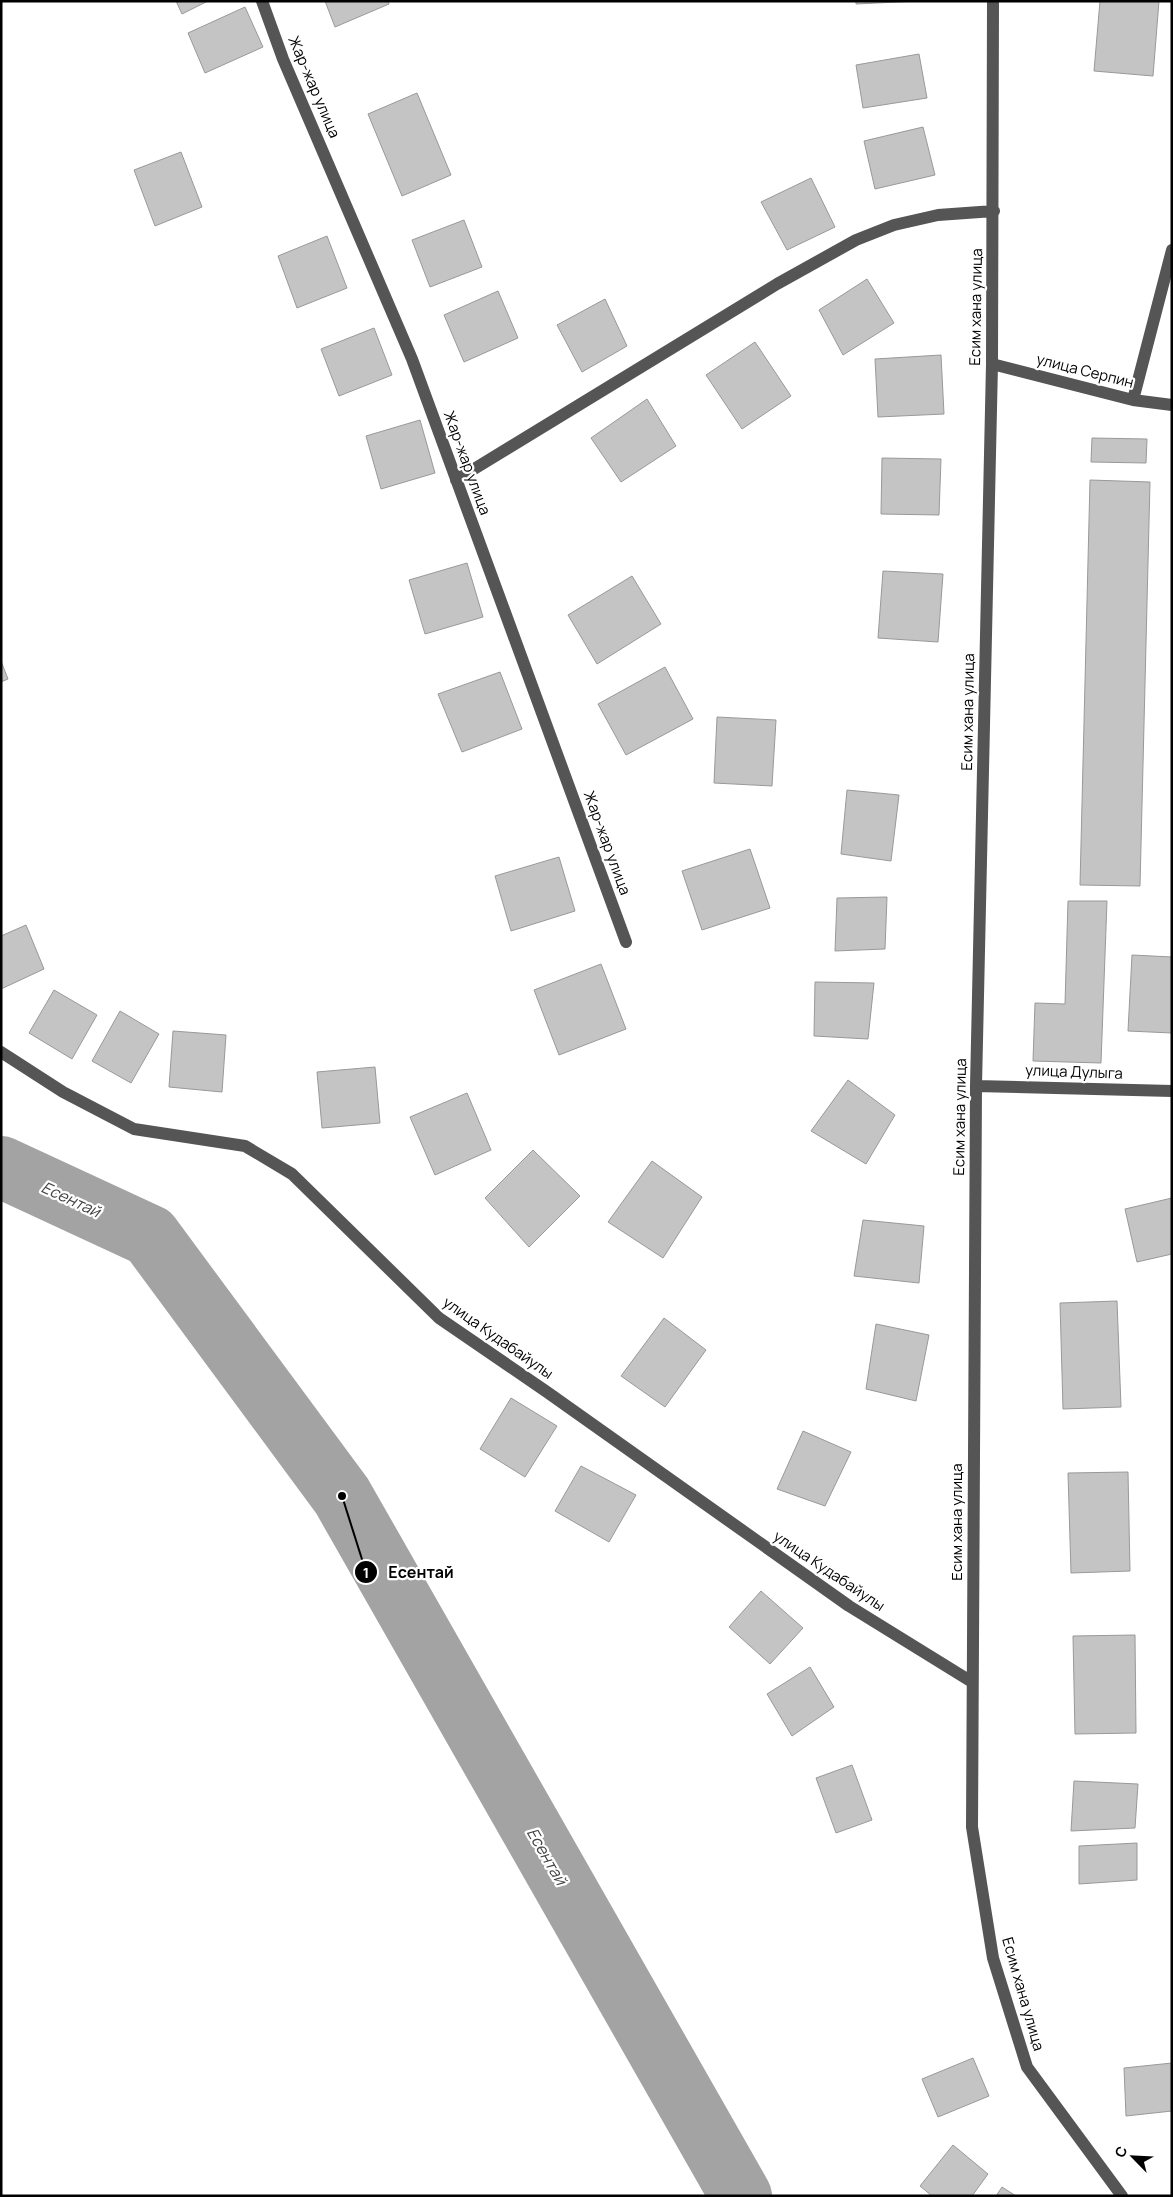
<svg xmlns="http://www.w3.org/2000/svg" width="1173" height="2197" font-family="Manrope,sans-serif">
	<rect width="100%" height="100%" fill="#fff"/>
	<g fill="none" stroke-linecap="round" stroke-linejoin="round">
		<path stroke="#a3a3a3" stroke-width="62" d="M1,1167L150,1236L342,1496L741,2196"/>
	</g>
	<path fill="#c4c4c4" stroke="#999" d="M176,1H208L182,14Z
		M325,1H388L389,4L335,27Z
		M856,1H918L856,4Z
		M1100,1H1159L1153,76L1094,71Z
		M245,7L263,47L205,73L188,33Z
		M919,54L927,98L863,108L856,65Z
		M417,93L451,175L402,196L368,114Z
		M923,127L935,175L875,189L864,141Z
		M181,152L202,207L155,226L134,170Z
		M811,178L835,227L787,250L761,202Z
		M464,220L482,267L430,287L412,240Z
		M327,236L347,288L297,308L278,256Z
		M867,279L894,323L843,355L819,310Z
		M498,291L518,338L464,362L444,315Z
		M605,299L627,346L582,372L557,325Z
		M374,328L392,375L339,396L321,349Z
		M755,342L791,396L742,429L706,375Z
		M941,355L944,414L878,417L875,359Z
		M647,399L676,446L621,482L591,438Z
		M420,420L435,473L381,489L366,436Z
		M1092,438L1147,439L1146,463L1091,462Z
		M882,458L941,459L939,515L881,514Z
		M1090,480L1150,482L1140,886L1080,885Z
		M467,563L483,617L425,634L409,580Z
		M883,571L943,574L938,642L878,638Z
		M632,576L661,624L597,664L568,615Z
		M1,661L8,679L1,682Z
		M665,667L693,719L626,755L598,704Z
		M500,672L522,729L462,752L438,694Z
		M717,717L776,720L772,786L714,783Z
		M847,790L899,795L891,861L841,854Z
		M750,849L770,908L702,930L682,871Z
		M559,857L575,911L511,931L495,876Z
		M887,897L885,949L835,951L837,898Z
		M1068,901H1107L1101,1063L1033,1061L1035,1003L1065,1004Z
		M26,925L44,969L1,989V936Z
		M1132,955L1172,957V1033L1128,1031Z
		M601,964L626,1029L559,1055L534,990Z
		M815,982L874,983L868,1039L814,1036Z
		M54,990L97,1015L72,1059L29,1033Z
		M120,1011L159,1034L131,1083L92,1061Z
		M173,1031L226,1035L222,1092L169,1087Z
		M375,1067L380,1123L322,1128L317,1072Z
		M848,1080L895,1115L866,1164L811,1131Z
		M467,1093L491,1150L435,1175L410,1117Z
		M533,1150L580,1196L529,1247L485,1198Z
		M652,1161L702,1197L663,1258L608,1222Z
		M1172,1198V1254L1137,1262L1125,1209Z
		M863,1220L924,1226L919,1283L854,1276Z
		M1117,1301L1121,1407L1063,1409L1060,1303Z
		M664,1318L706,1350L665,1407L621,1376Z
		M876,1324L929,1335L916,1401L866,1389Z
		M511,1398L557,1426L525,1477L480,1449Z
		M803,1431L851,1452L825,1506L777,1489Z
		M581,1466L636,1495L609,1542L555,1511Z
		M1128,1472L1130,1571L1071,1573L1068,1473Z
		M761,1591L803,1628L770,1664L729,1627Z
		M1135,1635L1136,1733L1075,1734L1073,1636Z
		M810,1667L834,1707L792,1736L767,1694Z
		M852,1765L872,1820L836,1833L816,1778Z
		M1074,1781L1138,1784L1135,1828L1071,1831Z
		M1137,1843V1880L1079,1884V1846Z
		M973,2058L989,2096L938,2117L922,2079Z
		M1172,2063V2111L1126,2116L1124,2068Z
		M953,2145L988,2174L972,2196H932L920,2186Z
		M1002,2187L1016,2196H996Z"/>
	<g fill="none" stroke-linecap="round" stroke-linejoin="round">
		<path stroke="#555" stroke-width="12" d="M262,1L283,59L412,359L626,942
			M993,1L992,364L976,1086L972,1827L993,1958L1027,2067L1122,2196
			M992,364L1133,400L1172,405
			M1133,400L1172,250
			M456,480L777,284L856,240L894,225L938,215L994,211
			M1,1052L63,1092L134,1129L245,1146L292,1174L439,1318L547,1392L849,1606L972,1682
			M976,1086L1172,1091"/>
	</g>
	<g text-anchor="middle" stroke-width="4.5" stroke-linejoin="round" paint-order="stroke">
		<g font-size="15" fill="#000" stroke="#fff">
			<text transform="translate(314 87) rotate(67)" y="5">Жар-жар улица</text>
			<text transform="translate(976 307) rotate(-89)" y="5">Есим хана улица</text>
			<text transform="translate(1085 371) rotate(14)" y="5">улица Серпин</text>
			<text transform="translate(467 463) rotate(70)" y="5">Жар-жар улица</text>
			<text transform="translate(968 712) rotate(-89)" y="5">Есим хана улица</text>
			<text transform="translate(607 843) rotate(70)" y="5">Жар-жар улица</text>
			<text transform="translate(1074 1072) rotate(2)" y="5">улица Дулыга</text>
			<text transform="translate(960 1117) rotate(-89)" y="5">Есим хана улица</text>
			<text transform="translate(498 1338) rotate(35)" y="5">улица Кудабайулы</text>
			<text transform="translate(957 1522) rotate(-90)" y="5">Есим хана улица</text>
			<text transform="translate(829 1571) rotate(34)" y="5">улица Кудабайулы</text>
			<text transform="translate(1023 1994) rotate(74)" y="5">Есим хана улица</text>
		</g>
		<g font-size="16" font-style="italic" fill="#444" stroke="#fff">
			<text transform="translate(71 1199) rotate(25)" y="6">Есентай</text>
			<text transform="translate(547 1856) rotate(60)" y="6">Есентай</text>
		</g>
	</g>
	<path fill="none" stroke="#000" stroke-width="2" d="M342 1496L366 1572"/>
	<g fill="#000" stroke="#fff" stroke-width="2">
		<circle cx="342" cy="1496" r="5"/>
		<circle cx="366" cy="1572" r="12"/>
	</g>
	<g font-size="15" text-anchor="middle" font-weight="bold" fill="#fff">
		<text x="366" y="1578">1</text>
	</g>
	<g font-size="16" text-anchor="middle" font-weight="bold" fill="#000" stroke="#fff" stroke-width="4.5" stroke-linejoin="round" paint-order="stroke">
		<text x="421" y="1578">Есентай</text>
	</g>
	<rect width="1173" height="2197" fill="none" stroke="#000000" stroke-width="5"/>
	<g transform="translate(1133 2157) rotate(294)" stroke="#ffffff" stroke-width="4" paint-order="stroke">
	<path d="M0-4L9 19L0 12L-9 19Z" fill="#000000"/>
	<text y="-8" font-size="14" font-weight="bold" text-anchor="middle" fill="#000000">С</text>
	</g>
</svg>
